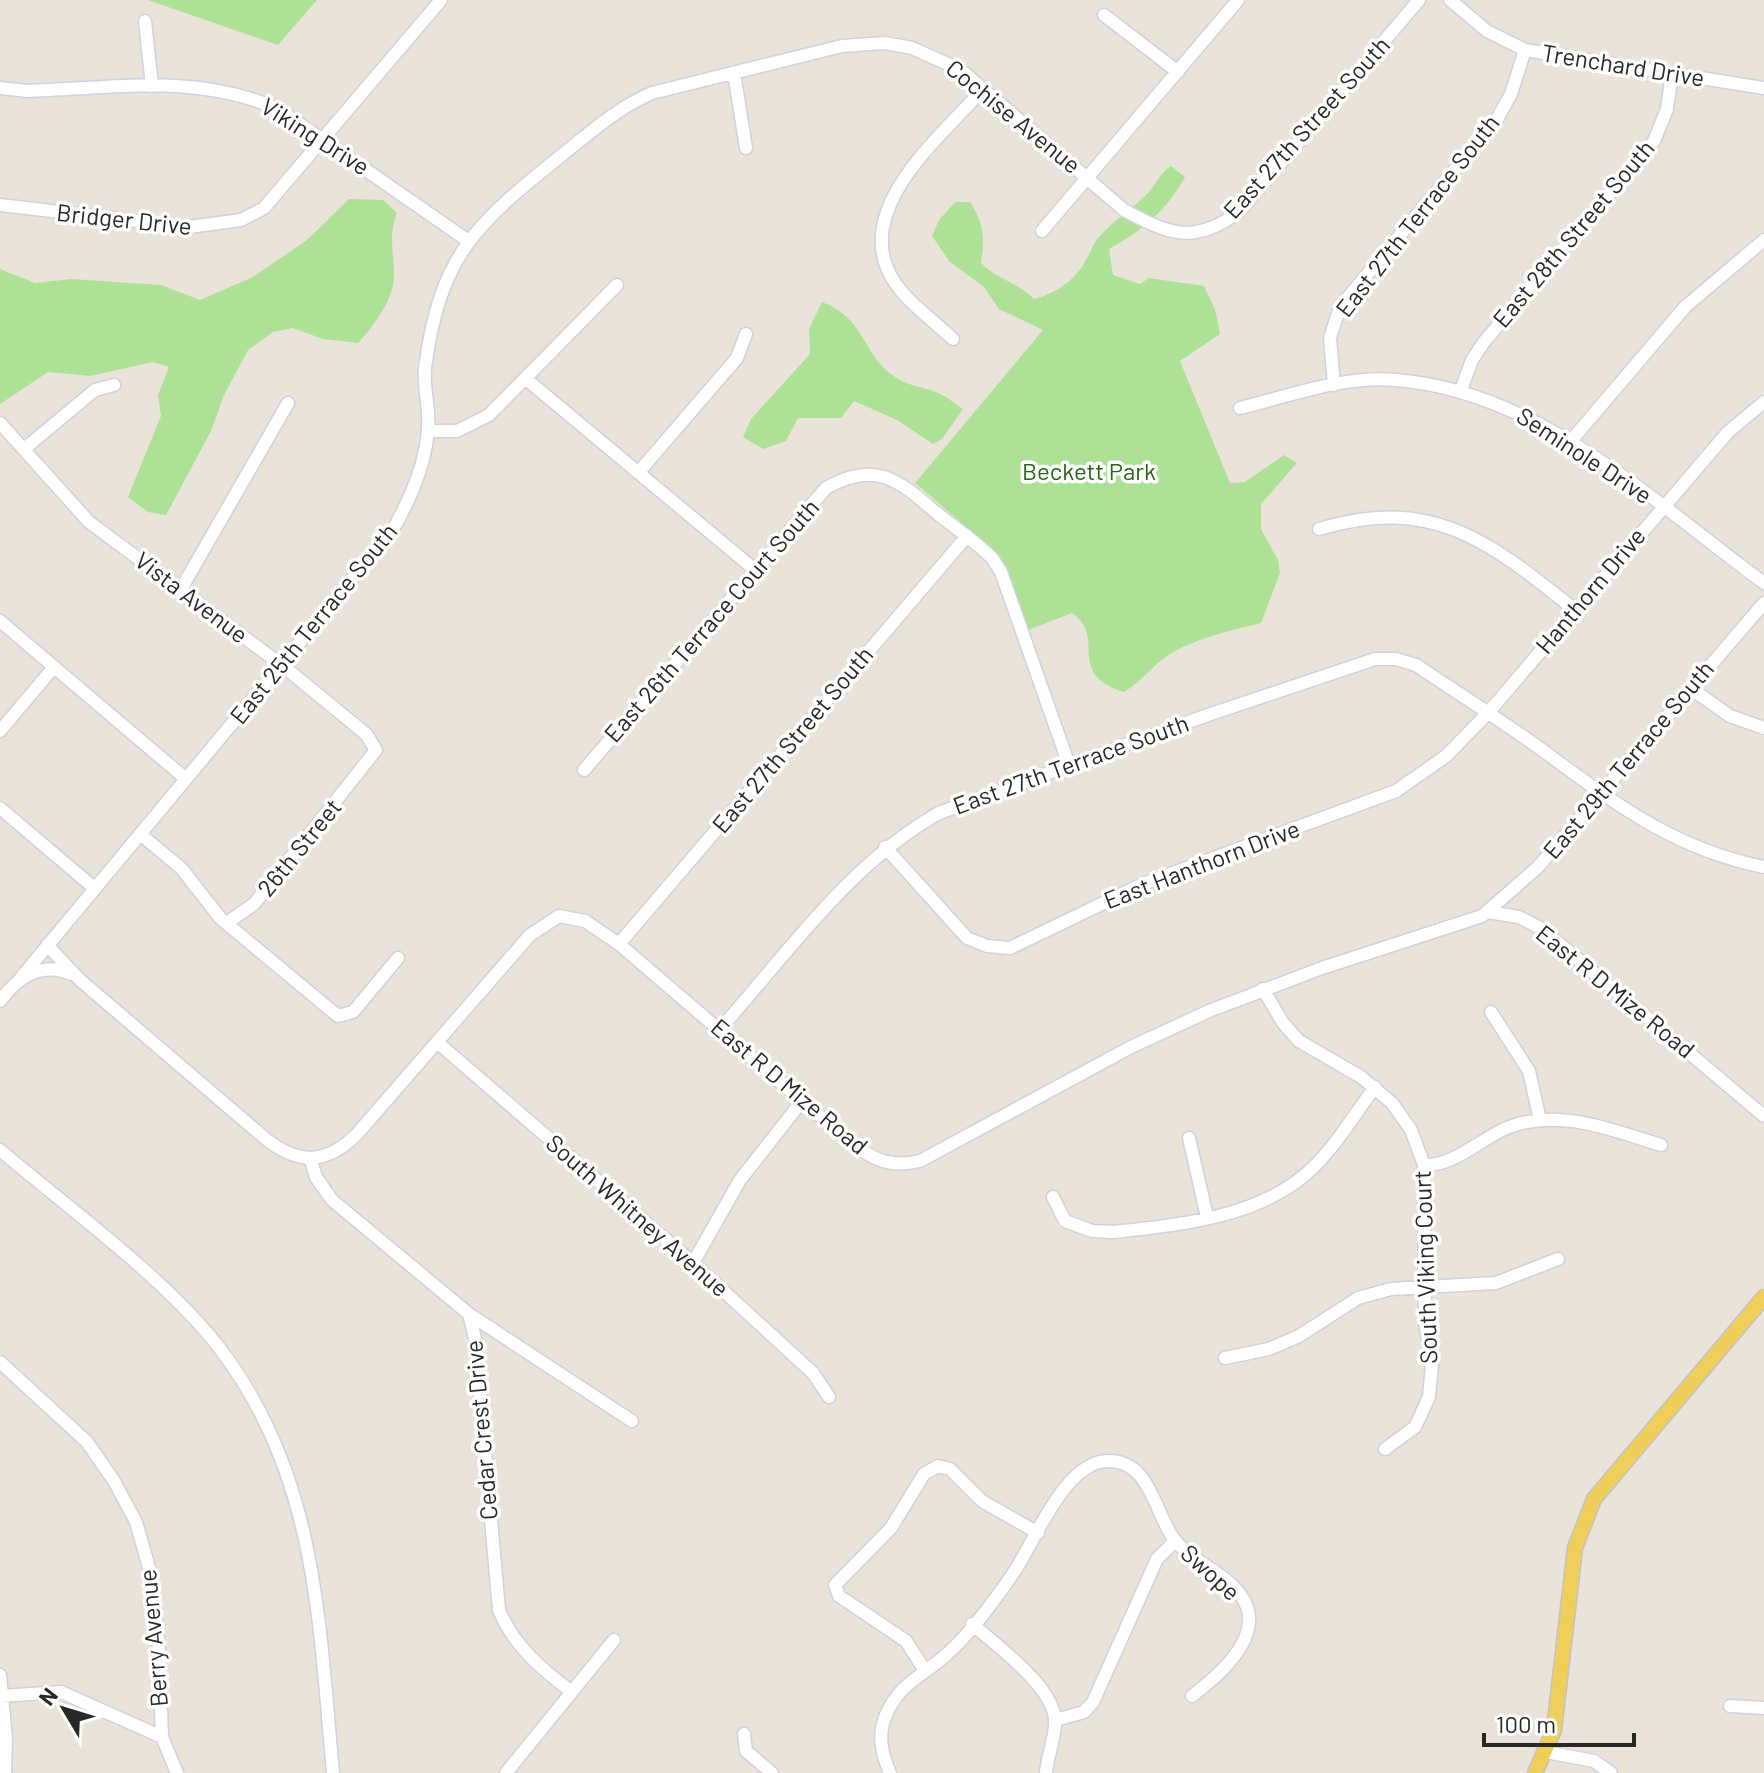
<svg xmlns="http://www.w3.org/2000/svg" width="1764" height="1773" font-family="Barlow,sans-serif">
	<rect width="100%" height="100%" fill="#eae3d9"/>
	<path fill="#ade195" d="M148,0H317L278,45Z
		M1171,166L1185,177C1167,210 1142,231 1109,249L1113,275L1140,284L1149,278L1204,286L1215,309L1220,334L1180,361L1230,483L1245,482L1284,455L1297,463L1261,504V529L1278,560L1280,573L1261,623C1229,631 1195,638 1167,656C1152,666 1142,681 1124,692C1064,673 1108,638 1072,613L1028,630L1001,562L991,548L915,483L1043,330L999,309L984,287L950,262L932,236L939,220L955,202H970C984,223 985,239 981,263C998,280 1016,281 1034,299C1057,293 1076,280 1087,258C1092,250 1093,243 1100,236C1114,220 1132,209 1147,194C1157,184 1159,174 1171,166Z
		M349,199L383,200L397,213C388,236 394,253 394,276C394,299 373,327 358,343L323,339L293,328L273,332L248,350L224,395L211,431L166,515L148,512L128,497L161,416L158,395L169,367L153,362L90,376L48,372L0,404V269L35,283L72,279L161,285L200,300L253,277L307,240Z
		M822,302C866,318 863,357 895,377C909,387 928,387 942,395C949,398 956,405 963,409L942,439L933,444L897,420L854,401L841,418H798L786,441L763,449L743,437L751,419L810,354L809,329Z"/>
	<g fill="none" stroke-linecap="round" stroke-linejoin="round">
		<g stroke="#ced2e1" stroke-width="15">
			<path id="minor" d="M1450,0L1487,31L1525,50L1764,88
				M1104,15L1178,72
				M145,21L152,86
				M734,73L746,148
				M0,88L28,91C115,88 197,73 278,109L467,240
				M0,205L189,227L241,220L264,208L441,0
				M1042,231L1238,0
				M953,339C933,320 906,302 892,278C851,208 942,136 984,88
				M526,379L754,569
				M1334,385L1330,338L1340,307L1497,119L1511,94L1525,50
				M1461,390L1472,360L1484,342L1654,141L1667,109L1672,73
				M1240,408C1289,396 1345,375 1396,380C1538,391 1654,502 1764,583
				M0,423L89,522L283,666L366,734L376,750L254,904L228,922
				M428,431H457L489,415L617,285
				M1570,442L1685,307L1764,240
				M24,449L95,390L114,385
				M638,473L737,358L746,334
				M1319,529C1433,494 1491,543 1575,610
				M181,589L288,403
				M0,621L186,779
				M1690,688L1730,716L1764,728
				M0,731L54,667
				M584,770L826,488C877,459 899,481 939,515C957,529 976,542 992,558L1001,572L1069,765
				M0,808L93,887
				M140,834L181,868L221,919L338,1016L353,1012L398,958
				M885,847L967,938L987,946L1010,948L1143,884L1396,791L1446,756L1488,713L1728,432L1764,402
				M1488,912L1519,917L1542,929L1764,1116
				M619,944L967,536
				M47,945L80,980L267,1140C300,1165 327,1164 357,1134L530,935L559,916L585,921L619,944L851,1143C875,1160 889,1168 920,1161L1131,1047L1209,1011L1322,968L1482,916L1538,867L1764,603
				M19,980L392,531C410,500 426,465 428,428C430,408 423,387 425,368C440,254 477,223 562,155C591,132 617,108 652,93L842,46L885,43L912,48L961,70L1124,210C1170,235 1195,245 1240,211L1419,0
				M1263,989L1283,1023L1299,1041L1361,1077L1392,1103L1411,1130L1424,1165L1425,1322L1432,1364L1429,1397L1415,1427L1385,1449
				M0,1001C18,977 41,961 71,974
				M1491,1012L1529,1071L1540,1120
				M720,1029C788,953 850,863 939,813L1205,716L1375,659H1396L1416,665C1462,696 1509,725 1553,758C1622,809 1679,850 1764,867
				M437,1042L693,1263L813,1373L829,1397
				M1189,1138L1207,1217
				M0,1150C69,1209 167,1279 221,1350C317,1477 319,1622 333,1773
				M311,1161L316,1177L332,1200L469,1314L632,1421
				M1424,1165C1453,1167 1483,1137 1509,1127C1561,1108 1611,1130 1661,1145
				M1053,1197L1065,1221L1092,1231L1114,1232C1178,1225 1255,1218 1306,1174C1333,1151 1354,1115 1375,1087
				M693,1263L740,1180L802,1101
				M469,1314L475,1338L499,1610C514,1646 541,1669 572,1692
				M1225,1358L1269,1349L1299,1336L1358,1298L1391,1289L1496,1283L1558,1259
				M0,1362L87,1442L114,1481L136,1522L152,1578L159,1650L162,1737L177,1773
				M972,1624C996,1645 1057,1689 1055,1723C1055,1740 1047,1756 1046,1773
				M924,1669L906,1641L839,1596L835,1585L891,1528L924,1474L938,1466L950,1469L982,1501L1038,1533
				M0,1675L6,1738L5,1773
				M0,1696L61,1692L162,1737
				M1730,1706L1764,1708
				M1056,1720L1084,1712L1093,1702L1157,1559L1175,1541
				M744,1734L746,1751L772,1773
				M1546,1752L1594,1761L1611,1773
				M506,1773L614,1640
				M890,1773C882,1754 877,1735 886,1715C898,1686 918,1678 940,1660C965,1640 995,1600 1014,1572C1035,1541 1065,1461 1108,1461C1150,1460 1154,1512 1174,1539C1193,1565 1244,1578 1249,1615C1252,1648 1215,1678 1192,1696"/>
		</g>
		<g stroke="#c3c3c3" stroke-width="17">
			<path id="major" d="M1535,1773L1554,1730L1575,1548L1594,1499L1764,1297"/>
		</g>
		<use href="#minor" stroke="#fff" stroke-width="12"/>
		<use href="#major" stroke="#efcf59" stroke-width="14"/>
	</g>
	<g text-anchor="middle" stroke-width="7" stroke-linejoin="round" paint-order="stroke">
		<g font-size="24" fill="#282828" stroke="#fff">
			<text transform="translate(1623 66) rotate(9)" y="8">Trenchard Drive</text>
			<text transform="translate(1013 117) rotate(39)" y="8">Cochise Avenue</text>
			<text transform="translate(1307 128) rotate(-48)" y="8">East 27th Street South</text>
			<text transform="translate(315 137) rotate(32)" y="8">Viking Drive</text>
			<text transform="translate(1418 216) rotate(-52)" y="8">East 27th Terrace South</text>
			<text transform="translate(124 220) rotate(6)" y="8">Bridger Drive</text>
			<text transform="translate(1574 234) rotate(-50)" y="8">East 28th Street South</text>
			<text transform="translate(1584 456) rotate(33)" y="8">Seminole Drive</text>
			<text transform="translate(1591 591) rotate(-50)" y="8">Hanthorn Drive</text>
			<text transform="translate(191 598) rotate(37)" y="8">Vista Avenue</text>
			<text transform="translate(712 621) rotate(-49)" y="8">East 26th Terrace Court South</text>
			<text transform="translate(314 624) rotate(-51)" y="8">East 25th Terrace South</text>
			<text transform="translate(793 740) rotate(-50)" y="8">East 27th Street South</text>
			<text transform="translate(1629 760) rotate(-50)" y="8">East 29th Terrace South</text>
			<text transform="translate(1071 765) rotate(-20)" y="8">East 27th Terrace South</text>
			<text transform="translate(300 848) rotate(-51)" y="8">26th Street</text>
			<text transform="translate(1202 865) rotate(-21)" y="8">East Hanthorn Drive</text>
			<text transform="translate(1615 992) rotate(39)" y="8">East R D Mize Road</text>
			<text transform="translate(789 1087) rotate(40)" y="8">East R D Mize Road</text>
			<text transform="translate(637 1216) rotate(41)" y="8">South Whitney Avenue</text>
			<text transform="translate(1426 1267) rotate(-92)" y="8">South Viking Court</text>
			<text transform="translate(482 1430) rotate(-95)" y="8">Cedar Crest Drive</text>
			<text transform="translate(1210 1573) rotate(42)" y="8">Swope</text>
			<text transform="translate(154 1638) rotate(-95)" y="8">Berry Avenue</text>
		</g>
		<g font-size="24" fill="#276319" stroke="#fff">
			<text x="1089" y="480">Beckett Park</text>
		</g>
	</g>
	<g transform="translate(64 1709) rotate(308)" stroke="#ffffff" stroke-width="6" paint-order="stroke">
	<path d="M0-6L14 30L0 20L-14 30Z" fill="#282828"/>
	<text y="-12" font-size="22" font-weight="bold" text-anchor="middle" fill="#282828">N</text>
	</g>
	<path d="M1484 1733v12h150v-12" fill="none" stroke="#282828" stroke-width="4"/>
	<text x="1496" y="1733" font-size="24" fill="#282828" stroke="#ffffff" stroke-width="6" paint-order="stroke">100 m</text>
</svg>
